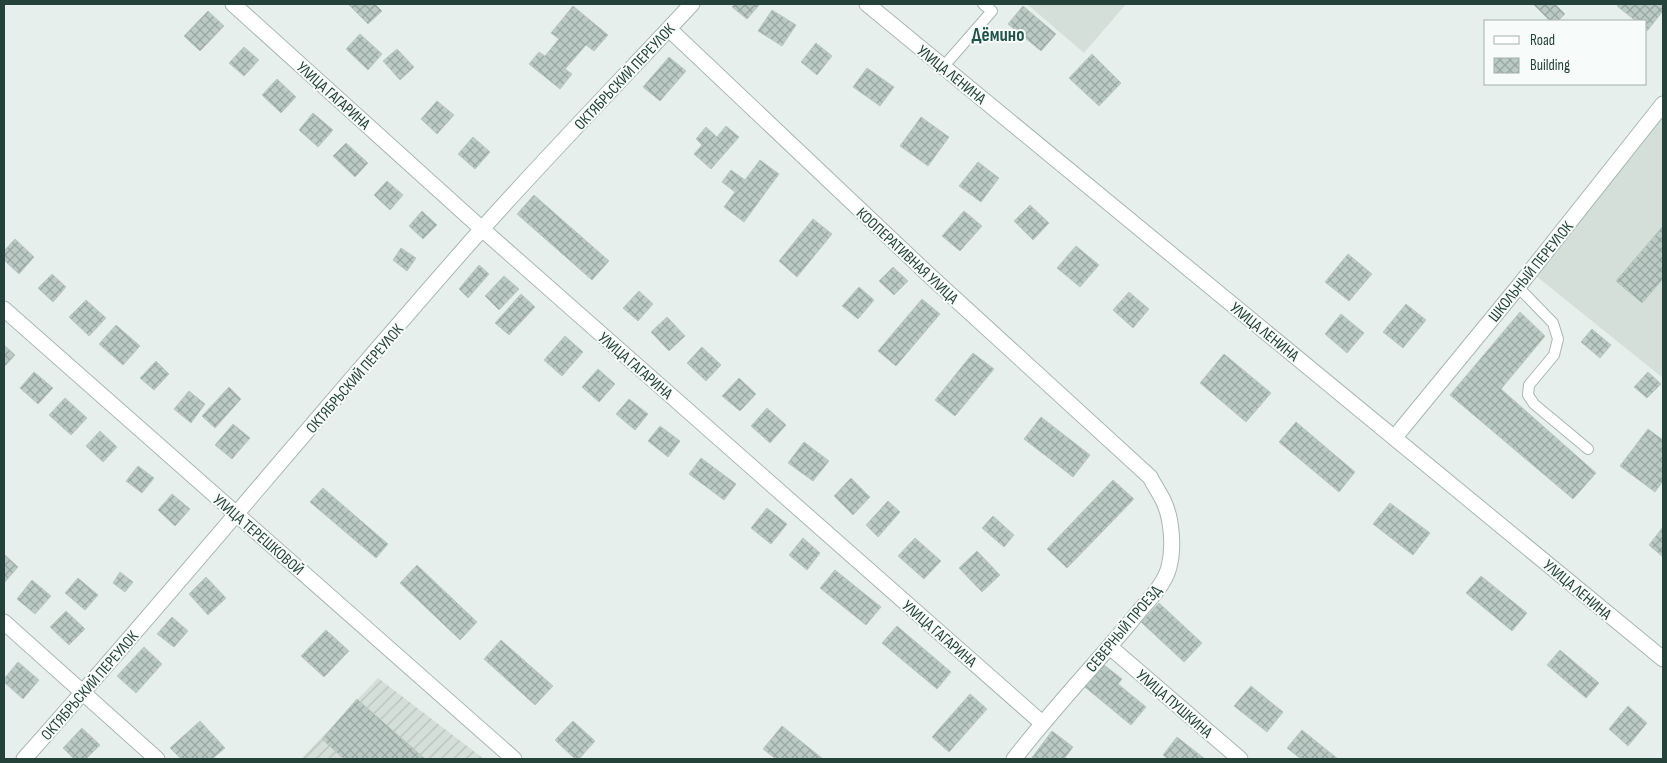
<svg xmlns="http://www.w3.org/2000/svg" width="1667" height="763" font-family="'Sofia Sans Condensed',sans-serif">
	<defs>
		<pattern id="industrial-furrows" width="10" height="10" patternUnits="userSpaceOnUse" patternTransform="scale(1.25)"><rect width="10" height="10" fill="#d4dfda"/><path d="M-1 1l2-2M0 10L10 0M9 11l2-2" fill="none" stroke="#b6c1bc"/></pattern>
		<pattern id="building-cross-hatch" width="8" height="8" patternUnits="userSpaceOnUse" patternTransform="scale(1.25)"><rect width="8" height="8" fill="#bbcac4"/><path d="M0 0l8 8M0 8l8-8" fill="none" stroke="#98a6a0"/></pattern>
	</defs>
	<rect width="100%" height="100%" fill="#e6efeb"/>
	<path fill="#d4dfda" d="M1027,4H1126L1084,53Z
		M1663,118V378L1536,276Z"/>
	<path fill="url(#industrial-furrows)" d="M378,678L484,759H301Z"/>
	<path fill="url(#building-cross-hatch)" stroke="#b8c9c2" d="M348,4H375L382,11L368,24Z
		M735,4H760L747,19L732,7Z
		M1533,4H1555L1565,14L1558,21H1550Z
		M1619,4H1663V11L1647,31L1646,21H1636L1617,6Z
		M573,6L608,35L594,51L586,45L565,69L572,74L560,89L529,64L539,52L545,56L559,39L551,33Z
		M1023,6L1056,34L1041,51L1008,24Z
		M772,10L796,25L782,46L758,31Z
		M208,11L224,26L200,51L184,36Z
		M360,34L382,54L368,70L346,49Z
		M816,43L832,56L817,75L801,62Z
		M244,47L259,60L244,76L229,63Z
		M397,49L414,67L400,80L383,61Z
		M1092,54L1121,83L1099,106L1069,78Z
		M669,57L686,71L660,101L643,87Z
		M867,68L894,87L880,106L853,87Z
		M277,79L296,97L281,113L262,95Z
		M437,101L454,115L437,134L421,119Z
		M313,113L333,130L318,147L299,130Z
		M921,117L949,137L928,166L900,146Z
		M726,126L739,137L711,169L694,154L702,145L696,139L706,127L717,137Z
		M473,137L490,152L475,169L458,154Z
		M346,143L368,163L355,177L333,156Z
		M760,160L779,174L744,222L724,207L735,192L722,182L731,170L745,180Z
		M978,162L999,178L981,202L959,186Z
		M387,181L403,195L390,210L374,195Z
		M534,195L609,261L592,280L517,214Z
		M1030,205L1049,223L1033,240L1014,221Z
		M422,211L437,225L423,239L409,226Z
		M964,211L982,226L960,251L942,236Z
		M813,219L832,234L797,277L779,261Z
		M1663,226V279L1642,303L1616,281Z
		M15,239L34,257L19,274L4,260V251Z
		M1076,246L1099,265L1080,287L1057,268Z
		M401,248L416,258L407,271L393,260Z
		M1348,254L1372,274L1349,301L1325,282Z
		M479,265L489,274L468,298L459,289Z
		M893,267L908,281L894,295L879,281Z
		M52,274L66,287L53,302L38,288Z
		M504,276L519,289L499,310L485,296Z
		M859,287L874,300L858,319L842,306Z
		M639,291L653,304L638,321L623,308Z
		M1129,292L1149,309L1133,328L1113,310Z
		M521,294L535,307L509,335L495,323Z
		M922,299L940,314L896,366L878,351Z
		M86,300L106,318L89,336L69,317Z
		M1406,304L1426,320L1403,348L1383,332Z
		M1520,312L1545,336L1501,389L1596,473L1573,499L1450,395Z
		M1341,314L1364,333L1347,353L1325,334Z
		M667,317L685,336L669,351L651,332Z
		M116,325L140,346L123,365L99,344Z
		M1592,329L1611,345L1600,358L1581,342Z
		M565,336L583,352L562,376L544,360Z
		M4,345L15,355L4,367Z
		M702,347L721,365L706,381L687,363Z
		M973,353L994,369L955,416L935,400Z
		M1224,354L1271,393L1246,422L1200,383Z
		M156,361L169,374L154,390L140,378Z
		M598,369L615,384L599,402L582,387Z
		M34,372L53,388L38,404L20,388Z
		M1648,372L1661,384L1647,398L1634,387Z
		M739,378L756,394L740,411L722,396Z
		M229,387L241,399L215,428L202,416Z
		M189,391L205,404L191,423L174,409Z
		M65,398L87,418L71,435L49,415Z
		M629,399L648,414L635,430L616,414Z
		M767,408L786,425L770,443L751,426Z
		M1041,417L1090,455L1073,477L1024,439Z
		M1296,422L1355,472L1339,492L1279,442Z
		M233,424L250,438L232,459L215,445Z
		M660,426L680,441L668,457L648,441Z
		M1648,429L1663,440V481L1655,492L1620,466Z
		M100,431L117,447L103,462L86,446Z
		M804,442L829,461L813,481L788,463Z
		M701,458L736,484L724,500L689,474Z
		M138,466L154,478L142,493L126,481Z
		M851,478L870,497L853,515L834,496Z
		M1113,480L1134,499L1067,568L1047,549Z
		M323,488L388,544L376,558L310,502Z
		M172,494L190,509L175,526L158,510Z
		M888,501L900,512L878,537L866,525Z
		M1390,503L1430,533L1413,555L1373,524Z
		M767,508L787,524L771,544L751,528Z
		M993,516L1014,535L1004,547L982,528Z
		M1663,527V557L1649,545Z
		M803,538L820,553L807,570L789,555Z
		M915,538L941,561L924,579L898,556Z
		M977,551L1000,575L982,592L959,568Z
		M4,554L18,567L4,583Z
		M417,565L477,622L460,640L400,583Z
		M835,570L881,607L866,625L820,588Z
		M120,572L133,582L125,592L113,583Z
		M1481,576L1527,613L1512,631L1466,593Z
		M206,577L226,598L208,615L189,594Z
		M78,578L98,595L85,610L65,593Z
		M32,580L51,596L35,614L17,599Z
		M1159,603L1202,643L1184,662L1141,622Z
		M66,611L85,629L69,645L50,627Z
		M172,617L188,631L174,647L157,634Z
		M897,626L951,672L937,689L882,643Z
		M326,630L349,651L324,677L301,656Z
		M501,640L553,686L535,705L484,659Z
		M144,647L162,664L136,693L117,676Z
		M1560,650L1599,683L1586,698L1547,665Z
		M1099,661L1122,679L1118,684L1146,707L1131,725L1080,683Z
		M18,662L39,680L23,699L4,682V679Z
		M1251,686L1283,712L1267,732L1234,706Z
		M970,694L987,709L949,752L932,737Z
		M357,699L425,759H344L322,739Z
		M1628,706L1647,723L1628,746L1609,729Z
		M200,721L225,748L212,759H181L170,748Z
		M573,721L595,741L579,759H575L555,740Z
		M782,726L823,759H776L763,749Z
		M82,728L100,745L86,759H74L63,748Z
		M1302,730L1338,759H1301L1287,748Z
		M1052,731L1073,747L1064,759H1031Z
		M1177,737L1205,759H1168L1163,755Z"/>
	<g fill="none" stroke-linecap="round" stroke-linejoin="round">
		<g stroke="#a8b8b2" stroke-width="12">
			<path id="service" d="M943,67L992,11L983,4
				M1518,287L1553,323L1558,339L1554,355L1529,385L1528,395L1534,404L1588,449"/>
		</g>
		<g stroke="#a8b8b2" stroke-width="17">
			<path id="minor" d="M233,4L482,229L1042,723
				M669,29L929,275L1150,477C1154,485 1159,492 1163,500C1172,518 1174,548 1169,567C1164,587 1144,604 1132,620C1093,667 1051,711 1014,759
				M4,309L514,759
				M1395,437L1518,287L1663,104
				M4,622L157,759
				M1110,647L1240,759
				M24,759C179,585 327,404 481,230C550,153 622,79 692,4"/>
		</g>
		<g stroke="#a8b8b2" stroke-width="17">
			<path id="tertiary" d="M867,4L1663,659"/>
		</g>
		<use href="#service" stroke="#fff" stroke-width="10"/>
		<use href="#minor" stroke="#fff" stroke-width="15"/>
		<use href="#tertiary" stroke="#fff" stroke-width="15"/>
	</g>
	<g text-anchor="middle" stroke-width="4" stroke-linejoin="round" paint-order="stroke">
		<g font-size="16" fill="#24423a" stroke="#f7fbf9">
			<text transform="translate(952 74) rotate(39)" y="6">УЛИЦА ЛЕНИНА</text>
			<text transform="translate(624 76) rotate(-47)" y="6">ОКТЯБРЬСКИЙ ПЕРЕУЛОК</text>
			<text transform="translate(334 95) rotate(42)" y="6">УЛИЦА ГАГАРИНА</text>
			<text transform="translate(908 255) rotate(43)" y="6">КООПЕРАТИВНАЯ УЛИЦА</text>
			<text transform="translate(1530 271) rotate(-51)" y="6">ШКОЛЬНЫЙ ПЕРЕУЛОК</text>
			<text transform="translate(1265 331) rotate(39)" y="6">УЛИЦА ЛЕНИНА</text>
			<text transform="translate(636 365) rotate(41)" y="6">УЛИЦА ГАГАРИНА</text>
			<text transform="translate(354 378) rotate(-49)" y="6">ОКТЯБРЬСКИЙ ПЕРЕУЛОК</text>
			<text transform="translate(259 534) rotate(41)" y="6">УЛИЦА ТЕРЕШКОВОЙ</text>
			<text transform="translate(1578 589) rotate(40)" y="6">УЛИЦА ЛЕНИНА</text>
			<text transform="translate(1123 628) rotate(-50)" y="6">СЕВЕРНЫЙ ПРОЕЗД</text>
			<text transform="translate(940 633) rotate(41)" y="6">УЛИЦА ГАГАРИНА</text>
			<text transform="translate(89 685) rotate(-49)" y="6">ОКТЯБРЬСКИЙ ПЕРЕУЛОК</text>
			<text transform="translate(1175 703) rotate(41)" y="6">УЛИЦА ПУШКИНА</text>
		</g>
		<g font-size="19" font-weight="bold" fill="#1f5548" stroke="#f7fbf9">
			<text x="998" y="41">Дёмино</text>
		</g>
	</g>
	<rect width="1667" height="763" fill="none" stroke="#24423a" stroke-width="10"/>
	<rect x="1484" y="20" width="162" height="65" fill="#f7fbf9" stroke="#a3b1ad"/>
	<rect x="1494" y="36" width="25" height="8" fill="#ffffff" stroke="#a3b1ad"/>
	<text x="1530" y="45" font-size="15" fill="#24423a">Road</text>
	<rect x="1494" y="58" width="25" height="15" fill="url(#building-cross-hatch)" stroke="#a3b1ad"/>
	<text x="1530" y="70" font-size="15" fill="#24423a">Building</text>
</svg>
